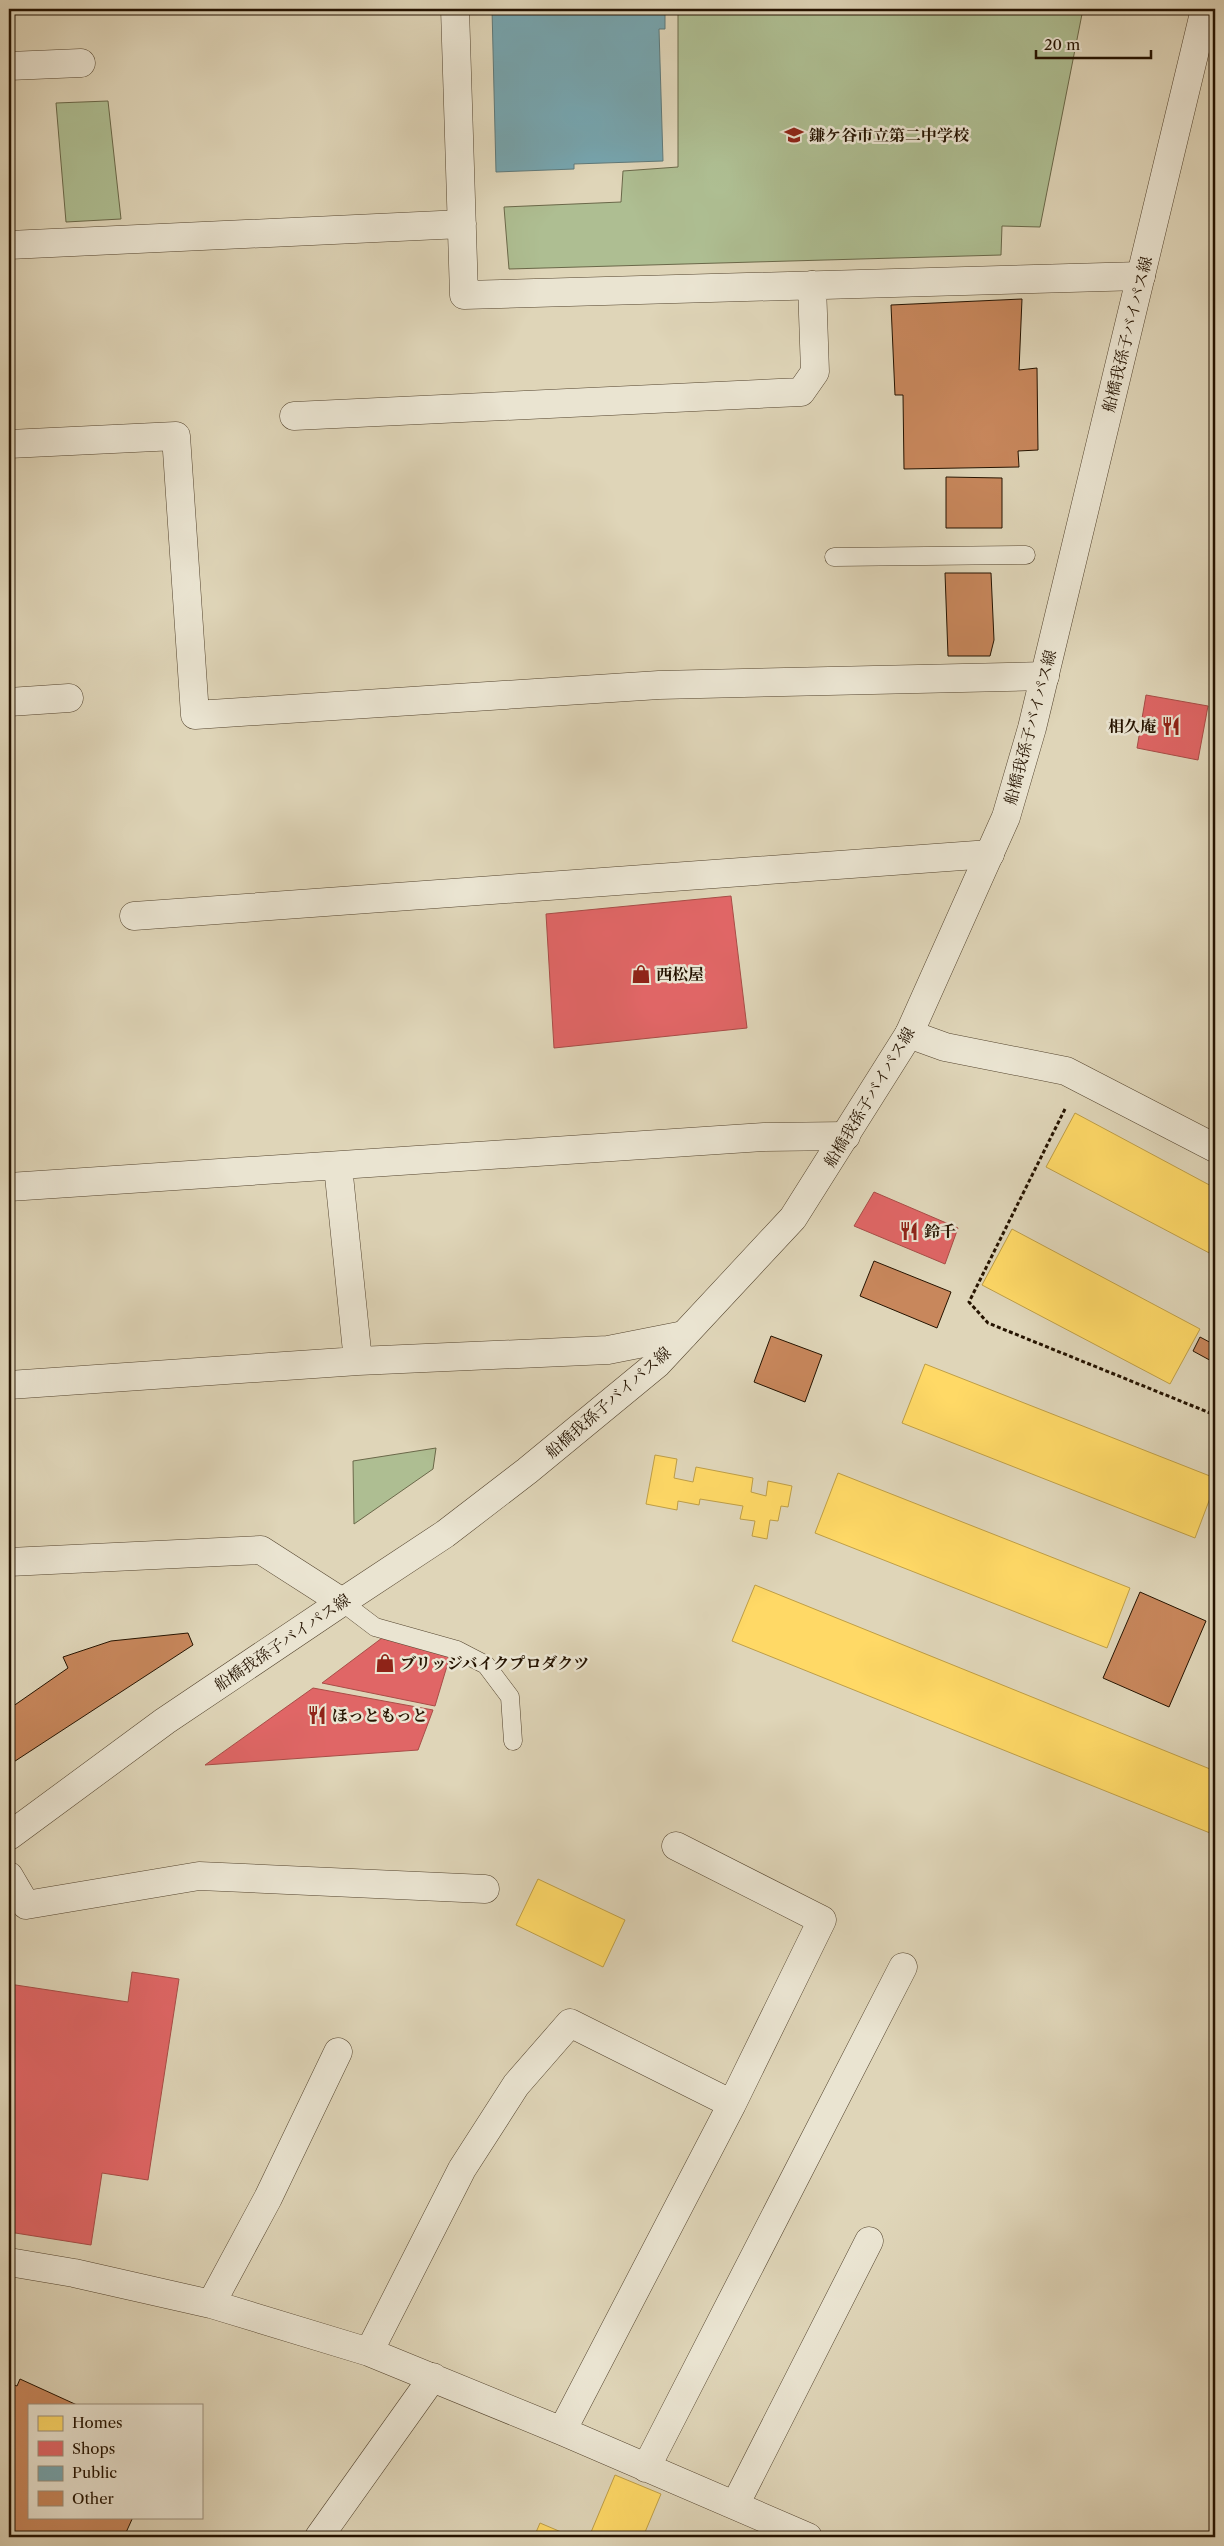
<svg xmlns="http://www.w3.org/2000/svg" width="1224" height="2546" font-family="'Libre Caslon Text','Noto Serif JP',serif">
	<rect width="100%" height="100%" fill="#dfd5b8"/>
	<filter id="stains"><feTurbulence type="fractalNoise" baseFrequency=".004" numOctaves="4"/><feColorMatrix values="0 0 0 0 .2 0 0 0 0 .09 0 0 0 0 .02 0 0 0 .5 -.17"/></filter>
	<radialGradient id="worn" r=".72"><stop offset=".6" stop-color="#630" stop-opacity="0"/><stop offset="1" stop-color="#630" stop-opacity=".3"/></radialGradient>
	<path fill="#aebe92" stroke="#6a6849" d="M678,9H1083L1040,227L1002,226L1001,255L509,269L504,207L621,202L623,171L678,167Z
		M108,101L121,219L66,222L56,103Z
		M436,1448L433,1469L354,1524L353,1461Z"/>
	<path fill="#ffd966" stroke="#be9e47" d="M1075,1113L1215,1188V1256L1046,1167Z
		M1012,1229L1200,1329L1170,1384L982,1285Z
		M925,1364L1215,1478V1485L1195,1538L902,1423Z
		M655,1455L677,1459L674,1478L693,1482L696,1467L753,1478L751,1492L766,1496L768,1481L792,1486L788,1507L781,1506L778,1521L770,1520L767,1539L752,1536L755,1521L740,1519L743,1506L700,1499L699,1505L678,1501L677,1510L646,1504Z
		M838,1473L1130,1588L1107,1648L815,1533Z
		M755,1585L1215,1771V1835L732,1641Z
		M538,1879L625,1920L603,1967L516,1925Z
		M615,2475L661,2494L643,2537H589Z
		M540,2523L573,2537H534Z"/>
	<path fill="#e06666" stroke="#a84d47" d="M1146,695L1208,706L1198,760L1137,748Z
		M731,896L747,1028L554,1048L546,914Z
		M874,1192L958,1228L945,1264L854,1226Z
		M382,1638L450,1656L435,1706L322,1683Z
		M313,1688L433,1710L418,1750L205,1765Z
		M132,1972L179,1979L148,2180L102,2173L91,2245L9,2232V1984L128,2002Z"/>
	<path fill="#76a5af" stroke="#5e797a" d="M492,9H665V29H659L663,161L574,164V169L496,172Z"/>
	<path fill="#c8875c" stroke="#251300" d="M1022,299L1019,370L1037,368L1038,450L1018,451L1019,467L904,469L903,395H895L891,305Z
		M946,477L1002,478V528H946Z
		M945,573H991L994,640L990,656H948Z
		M874,1261L951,1292L937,1328L860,1296Z
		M771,1336L822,1355L805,1402L754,1382Z
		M1200,1337L1215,1345V1363L1193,1351Z
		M1140,1592L1206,1621L1169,1707L1103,1678Z
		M188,1633L193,1645L9,1765V1709L68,1668L63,1657L111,1641Z
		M20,2379L77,2405H29V2517H133L124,2537H9V2383L17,2386Z"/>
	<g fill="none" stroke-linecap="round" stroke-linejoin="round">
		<g stroke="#54442e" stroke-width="19">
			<path id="service" d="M834,557L1026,555
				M342,1602L375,1627L457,1650L486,1665L510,1697L513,1741"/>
		</g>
		<g stroke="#54442e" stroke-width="29">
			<path id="minor" d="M455,9L464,295L1141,276
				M9,66L81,63
				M9,245L462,224
				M294,416L801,392L815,372L812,285
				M9,444L176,436L195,715L659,685L1045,676
				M9,702L69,698
				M134,916L990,854
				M909,1034L945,1047L1066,1071L1215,1148
				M338,1166L358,1361
				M9,1187L764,1137L846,1136
				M9,1385L358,1361L608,1350L684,1335
				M9,1562L261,1550L342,1602
				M9,1876L26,1905L199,1876L485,1889
				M9,2262L74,2273L211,2304L369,2352L562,2431L808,2537
				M211,2304L268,2198L338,2052
				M369,2352L462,2169L516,2085L570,2023L732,2104
				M562,2431L732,2104L822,1920L676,1846
				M646,2468L903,1967
				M735,2505L869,2241
				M319,2537L433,2377"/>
		</g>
		<g stroke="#54442e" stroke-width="29">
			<path id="tertiary" d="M9,1836L165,1721L342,1602L445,1534L527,1471L657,1364L793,1218L909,1034L1006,817L1032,728L1205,9"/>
		</g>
		<path stroke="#251300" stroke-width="3" stroke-dasharray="4 2.5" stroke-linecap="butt" d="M1065,1109L969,1302L988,1323L1215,1415"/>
		<use href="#service" stroke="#eae4d1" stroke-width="18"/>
		<use href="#minor" stroke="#eae4d1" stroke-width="28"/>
		<use href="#tertiary" stroke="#eae4d1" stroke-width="28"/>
	</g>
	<defs>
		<g id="school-bare" transform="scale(1.5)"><path d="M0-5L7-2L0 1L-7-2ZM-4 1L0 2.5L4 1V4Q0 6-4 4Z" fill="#8f2418" stroke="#eae4d1" stroke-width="2.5" paint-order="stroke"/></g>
		<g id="restaurant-bare" transform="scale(1.5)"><path d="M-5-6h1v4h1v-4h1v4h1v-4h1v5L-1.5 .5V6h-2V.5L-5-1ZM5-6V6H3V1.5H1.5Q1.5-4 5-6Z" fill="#8f2418" stroke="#eae4d1" stroke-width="2.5" paint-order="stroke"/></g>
		<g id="shop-bare" transform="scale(1.5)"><path d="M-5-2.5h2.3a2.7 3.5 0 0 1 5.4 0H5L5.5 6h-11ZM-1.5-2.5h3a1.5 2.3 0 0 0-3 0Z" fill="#8f2418" stroke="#eae4d1" stroke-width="2.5" paint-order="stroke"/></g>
	</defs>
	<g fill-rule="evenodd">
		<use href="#school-bare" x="794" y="135"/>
		<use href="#restaurant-bare" x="1171" y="726"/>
		<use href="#shop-bare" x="641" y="974"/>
		<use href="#restaurant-bare" x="909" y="1231"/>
		<use href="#shop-bare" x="385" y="1663"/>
		<use href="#restaurant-bare" x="317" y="1715"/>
	</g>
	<g text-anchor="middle" stroke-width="5" stroke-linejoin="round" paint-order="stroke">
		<g font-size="16" font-weight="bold" fill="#251300" stroke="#eae4d1" text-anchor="start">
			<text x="809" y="141">鎌ケ谷市立第二中学校</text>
			<text x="1156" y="732" text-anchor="end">相久庵</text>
			<text x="656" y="980">西松屋</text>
			<text x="924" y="1237">鈴千</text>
			<text x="400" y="1669">ブリッジバイクプロダクツ</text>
			<text x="332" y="1721">ほっともっと</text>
		</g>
		<g font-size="16" fill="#251300" stroke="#eae4d1">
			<text transform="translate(1127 334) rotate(-76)" y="6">船橋我孫子バイパス線</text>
			<text transform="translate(1030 727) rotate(-75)" y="6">船橋我孫子バイパス線</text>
			<text transform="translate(869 1097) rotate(-59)" y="6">船橋我孫子バイパス線</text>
			<text transform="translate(608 1402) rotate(-41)" y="6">船橋我孫子バイパス線</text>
			<text transform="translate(282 1642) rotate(-34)" y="6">船橋我孫子バイパス線</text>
		</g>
	</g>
	<rect width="1224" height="2546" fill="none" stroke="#dfd5b8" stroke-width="30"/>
	<rect x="10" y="10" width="1204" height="2526" fill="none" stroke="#251300" stroke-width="2.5"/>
	<rect x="15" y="15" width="1194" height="2516" fill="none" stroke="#251300"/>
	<rect x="28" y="2404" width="175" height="115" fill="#eae4d1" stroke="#9b907d"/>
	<rect x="38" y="2416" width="25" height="15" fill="#ffd966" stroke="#9b907d"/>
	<text x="72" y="2428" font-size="15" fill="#251300">Homes</text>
	<rect x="38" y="2441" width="25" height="15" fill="#e06666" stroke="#9b907d"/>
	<text x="72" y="2454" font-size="15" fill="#251300">Shops</text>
	<rect x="38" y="2466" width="25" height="15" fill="#76a5af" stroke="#9b907d"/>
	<text x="72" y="2478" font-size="15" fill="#251300">Public</text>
	<rect x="38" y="2491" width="25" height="15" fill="#c8875c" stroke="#9b907d"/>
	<text x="72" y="2504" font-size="15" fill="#251300">Other</text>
	<path d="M1036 50v8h115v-8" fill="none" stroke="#251300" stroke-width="2.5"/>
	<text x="1044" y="50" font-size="15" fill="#251300" stroke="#eae4d1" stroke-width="4" paint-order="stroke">20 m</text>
	<rect width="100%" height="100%" filter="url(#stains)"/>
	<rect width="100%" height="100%" fill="url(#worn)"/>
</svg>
